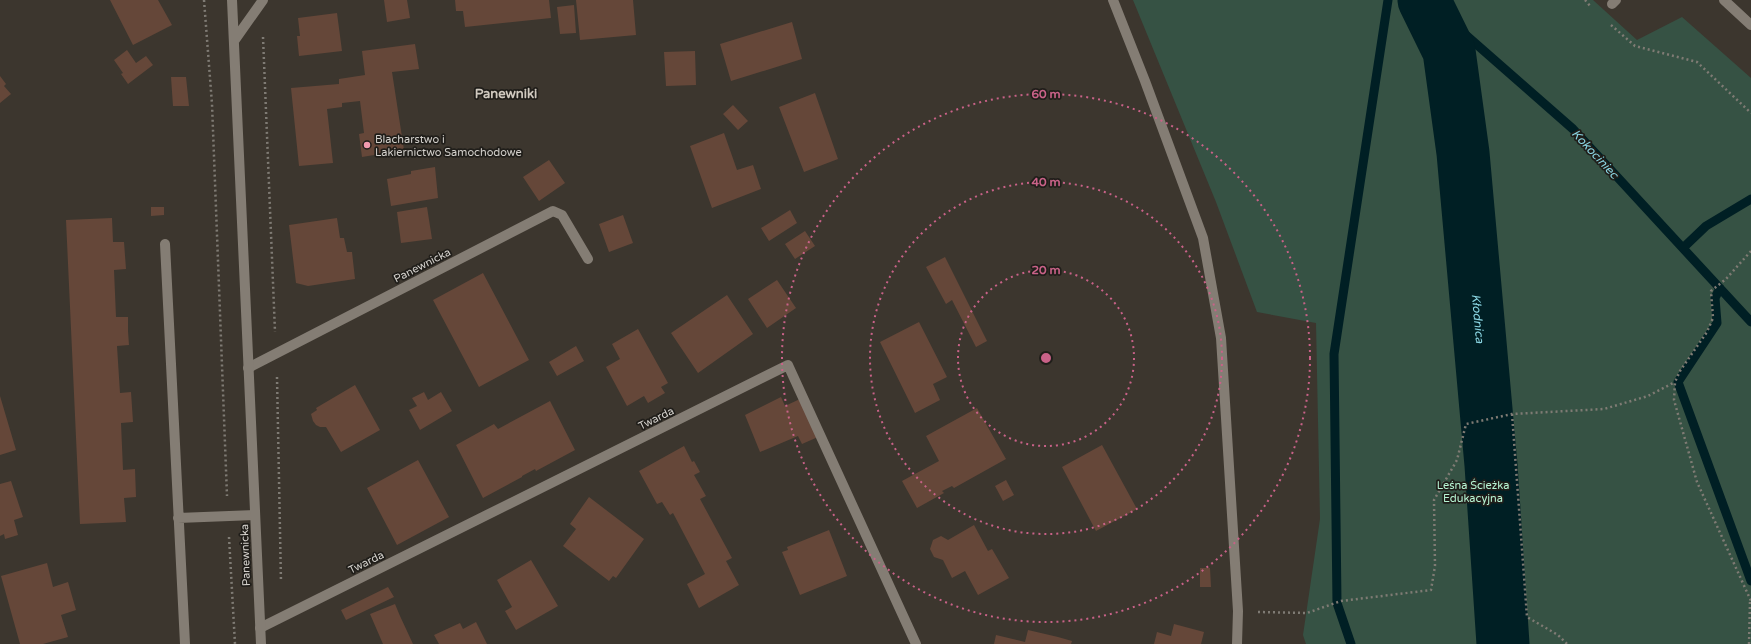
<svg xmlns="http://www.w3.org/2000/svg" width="1751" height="644" font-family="'Varela Round',sans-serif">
	<rect width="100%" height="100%" fill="#3c362e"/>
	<path fill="#365244" d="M1133,0H1593L1637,40L1682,17L1751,78V644H1306L1303,635L1320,519L1316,323L1257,312L1216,202Z"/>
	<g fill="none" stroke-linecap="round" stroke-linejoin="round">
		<path stroke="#001f24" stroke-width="9" d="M1426,0L1573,129L1751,322
			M1683,248L1706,226L1751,199
			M1720,288L1715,298L1717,323L1678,382L1751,581
			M1351,644L1337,603L1334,354L1388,0"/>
		<path stroke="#001f24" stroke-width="53" id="s1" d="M1424,0L1449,51L1463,153L1491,465L1503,644"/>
	</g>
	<path fill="#654739" d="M110,0H158L172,25L133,45Z
		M384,0H407L410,18L387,22Z
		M455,0H549L551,18L465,27L463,11H456Z
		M576,0H633L636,35L580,40Z
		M574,5L576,33L560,34L557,7Z
		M337,13L342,51L299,56L297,36H300L298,18Z
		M792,22L802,59L731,81L720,44Z
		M415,44L419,69L392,72L404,150L362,157L359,134L364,133L360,101L342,103V107L327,109L333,163L299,166L291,88L339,84V79L365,75L362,51Z
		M127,50L136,63L146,56L153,65L128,84L121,74L123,73L114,60Z
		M695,51L696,85L666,86L664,52Z
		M0,76L6,84L4,86L11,94L0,103Z
		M171,77H186L189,106H173Z
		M815,93L838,159L804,172L779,107Z
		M733,105L748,121L738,130L723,114Z
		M724,133L737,170L753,165L761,189L712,208L690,146Z
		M549,160L565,183L539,201L523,177Z
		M435,167L438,198L391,206L387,179L411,174V171Z
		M151,207H164V215L151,216Z
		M427,207L432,239L401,243L397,212Z
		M790,210L797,223L769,241L761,228Z
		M623,215L633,243L609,252L599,224Z
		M112,218L113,242H124L126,269L114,270L116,317H128V331L129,345L117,346L120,393L131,392L133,422L121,423L123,470L135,469L136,497L124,498L126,522L80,524L66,220Z
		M337,218L340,238H344L347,252H352L355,279L308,286L296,283L289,225Z
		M805,231L815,246L795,259L785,244Z
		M945,257L987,341L976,347L952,300L946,304L926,267Z
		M483,273L529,360L479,387L433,300Z
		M777,280L796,308L767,328L748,299Z
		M727,295L753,334L698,373L671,333Z
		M919,322L947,377L933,384L940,400L915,413L880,342Z
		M638,329L668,383L661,387L665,393L648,403L644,396L627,406L606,367L620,359L612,344Z
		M576,346L584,361L557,376L549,362Z
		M355,385L380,430L341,452L326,427H320L316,425L313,421L311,414L317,410L316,408Z
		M424,392L428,400L441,392L452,411L420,430L409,410L417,406L412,398Z
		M0,396L16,450L0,455Z
		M781,397L785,406L800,399L818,437L802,444L798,436L760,452L745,415Z
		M550,401L575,450L536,471L535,469L522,476V477L483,498L456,445L494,424L498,429Z
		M977,408L1006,459L954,488L952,486L942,491L944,493L917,508L902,481L939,461L926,436Z
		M1102,445L1137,509L1096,531L1062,467Z
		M684,446L692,462L694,461L700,472L694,475L706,496L700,499L732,558L726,561L739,585L699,608L687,584L705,574L673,513L670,515L662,502L657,504L639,471Z
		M418,460L449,517L397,545L367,488Z
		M1006,480L1014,495L1003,501L995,486Z
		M11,481L23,517L14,520L18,535L5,539L4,534L0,536V484Z
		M589,497L644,539L616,578L613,576L609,581L563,546L576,529L570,524Z
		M974,525L988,551L992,549L1009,578L978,595L965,571L952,578L943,560L934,557L930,549L933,540L941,536L948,540Z
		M829,530L847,576L800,595L782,552L788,550L787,547Z
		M531,560L558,606L516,630L505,611L512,607L497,580Z
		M47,563L53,587L68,582L76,610L61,615L68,637L43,644H20L1,576Z
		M1200,568H1210L1211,587H1200Z
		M388,587L394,597L346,620L341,610Z
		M395,604L400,616L413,644H383L370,614Z
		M476,622L487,644H439L434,635L460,623L463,629Z
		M1174,624L1204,632L1201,644H1154L1157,632L1171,636Z
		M1028,630L1058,637L1072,641L1071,644H994L996,635L1025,642Z"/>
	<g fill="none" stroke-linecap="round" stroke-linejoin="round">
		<path stroke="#7f7b74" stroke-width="2.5" stroke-dasharray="2 3" stroke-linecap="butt" d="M204,0L212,104L227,496
			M1585,0L1591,7
			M1611,25L1635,46L1697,62L1751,113
			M263,37L275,332
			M1751,251L1726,279L1711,291L1713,318L1707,332L1680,371L1675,382L1674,400L1697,482L1751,601
			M277,377L281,582
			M1512,414L1527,617L1558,635L1567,644
			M229,537L235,644
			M1258,612L1307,613L1341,601L1431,590L1435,566L1434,500L1457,460L1466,424L1512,414L1604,409L1648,396L1675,382
			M1749,644L1750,601"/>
		<path stroke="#847d74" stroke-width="10" d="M1113,0L1145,81L1203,238L1221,338L1238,611L1237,644
			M1724,0L1751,25
			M1612,4L1616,0
			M165,244L185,644
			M248,368L553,211L562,215L588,259
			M178,518L255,515
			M260,628L788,365L916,644"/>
		<path stroke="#847d74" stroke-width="10" d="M232,0L261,644
			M234,41L263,0"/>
	</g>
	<g fill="none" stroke="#c96288" stroke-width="2" stroke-dasharray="2 4">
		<circle cx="1046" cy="358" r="88"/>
		<circle cx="1046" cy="358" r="176"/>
		<circle cx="1046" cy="358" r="264"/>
	</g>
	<circle fill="#f29aae" stroke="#201e1a" stroke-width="1.5" cx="367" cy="145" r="4"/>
	<g text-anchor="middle" stroke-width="3.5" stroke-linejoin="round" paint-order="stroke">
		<g font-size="11" fill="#d4d1cc" stroke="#201e1a" text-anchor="start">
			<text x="375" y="143">Blacharstwo i<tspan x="375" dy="13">Lakiernictwo Samochodowe</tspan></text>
		</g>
		<g font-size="11" fill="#d4d1cc" stroke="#201e1a">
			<text transform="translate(422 265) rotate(-27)" y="4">Panewnicka</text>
			<text transform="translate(656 418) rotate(-26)" y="4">Twarda</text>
			<text transform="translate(245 555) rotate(-92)" y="4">Panewnicka</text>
			<text transform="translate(366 562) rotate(-26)" y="4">Twarda</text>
		</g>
		<g font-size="11" fill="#b7f5d4" stroke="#201e1a">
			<text x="1473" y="489">Leśna Ścieżka<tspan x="1473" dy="13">Edukacyjna</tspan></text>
		</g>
		<g font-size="12" font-style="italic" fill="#8ad6e3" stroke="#201e1a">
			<text transform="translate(1595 154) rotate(47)" y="4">Kokociniec</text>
			<text dy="4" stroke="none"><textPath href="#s1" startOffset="326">Kłodnica</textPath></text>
		</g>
		<g font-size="13" font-weight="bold" fill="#d0c9bf" stroke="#201e1a">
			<text x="506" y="98">Panewniki</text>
		</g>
	</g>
	<circle cx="1046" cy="358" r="6" fill="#c96288" stroke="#201e1a" stroke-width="2"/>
	<g font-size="12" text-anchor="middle" font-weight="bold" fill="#c96288" stroke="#201e1a" stroke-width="3.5" stroke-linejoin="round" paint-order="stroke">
		<text x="1046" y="98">60 m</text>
		<text x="1046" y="186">40 m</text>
		<text x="1046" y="274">20 m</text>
	</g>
</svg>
